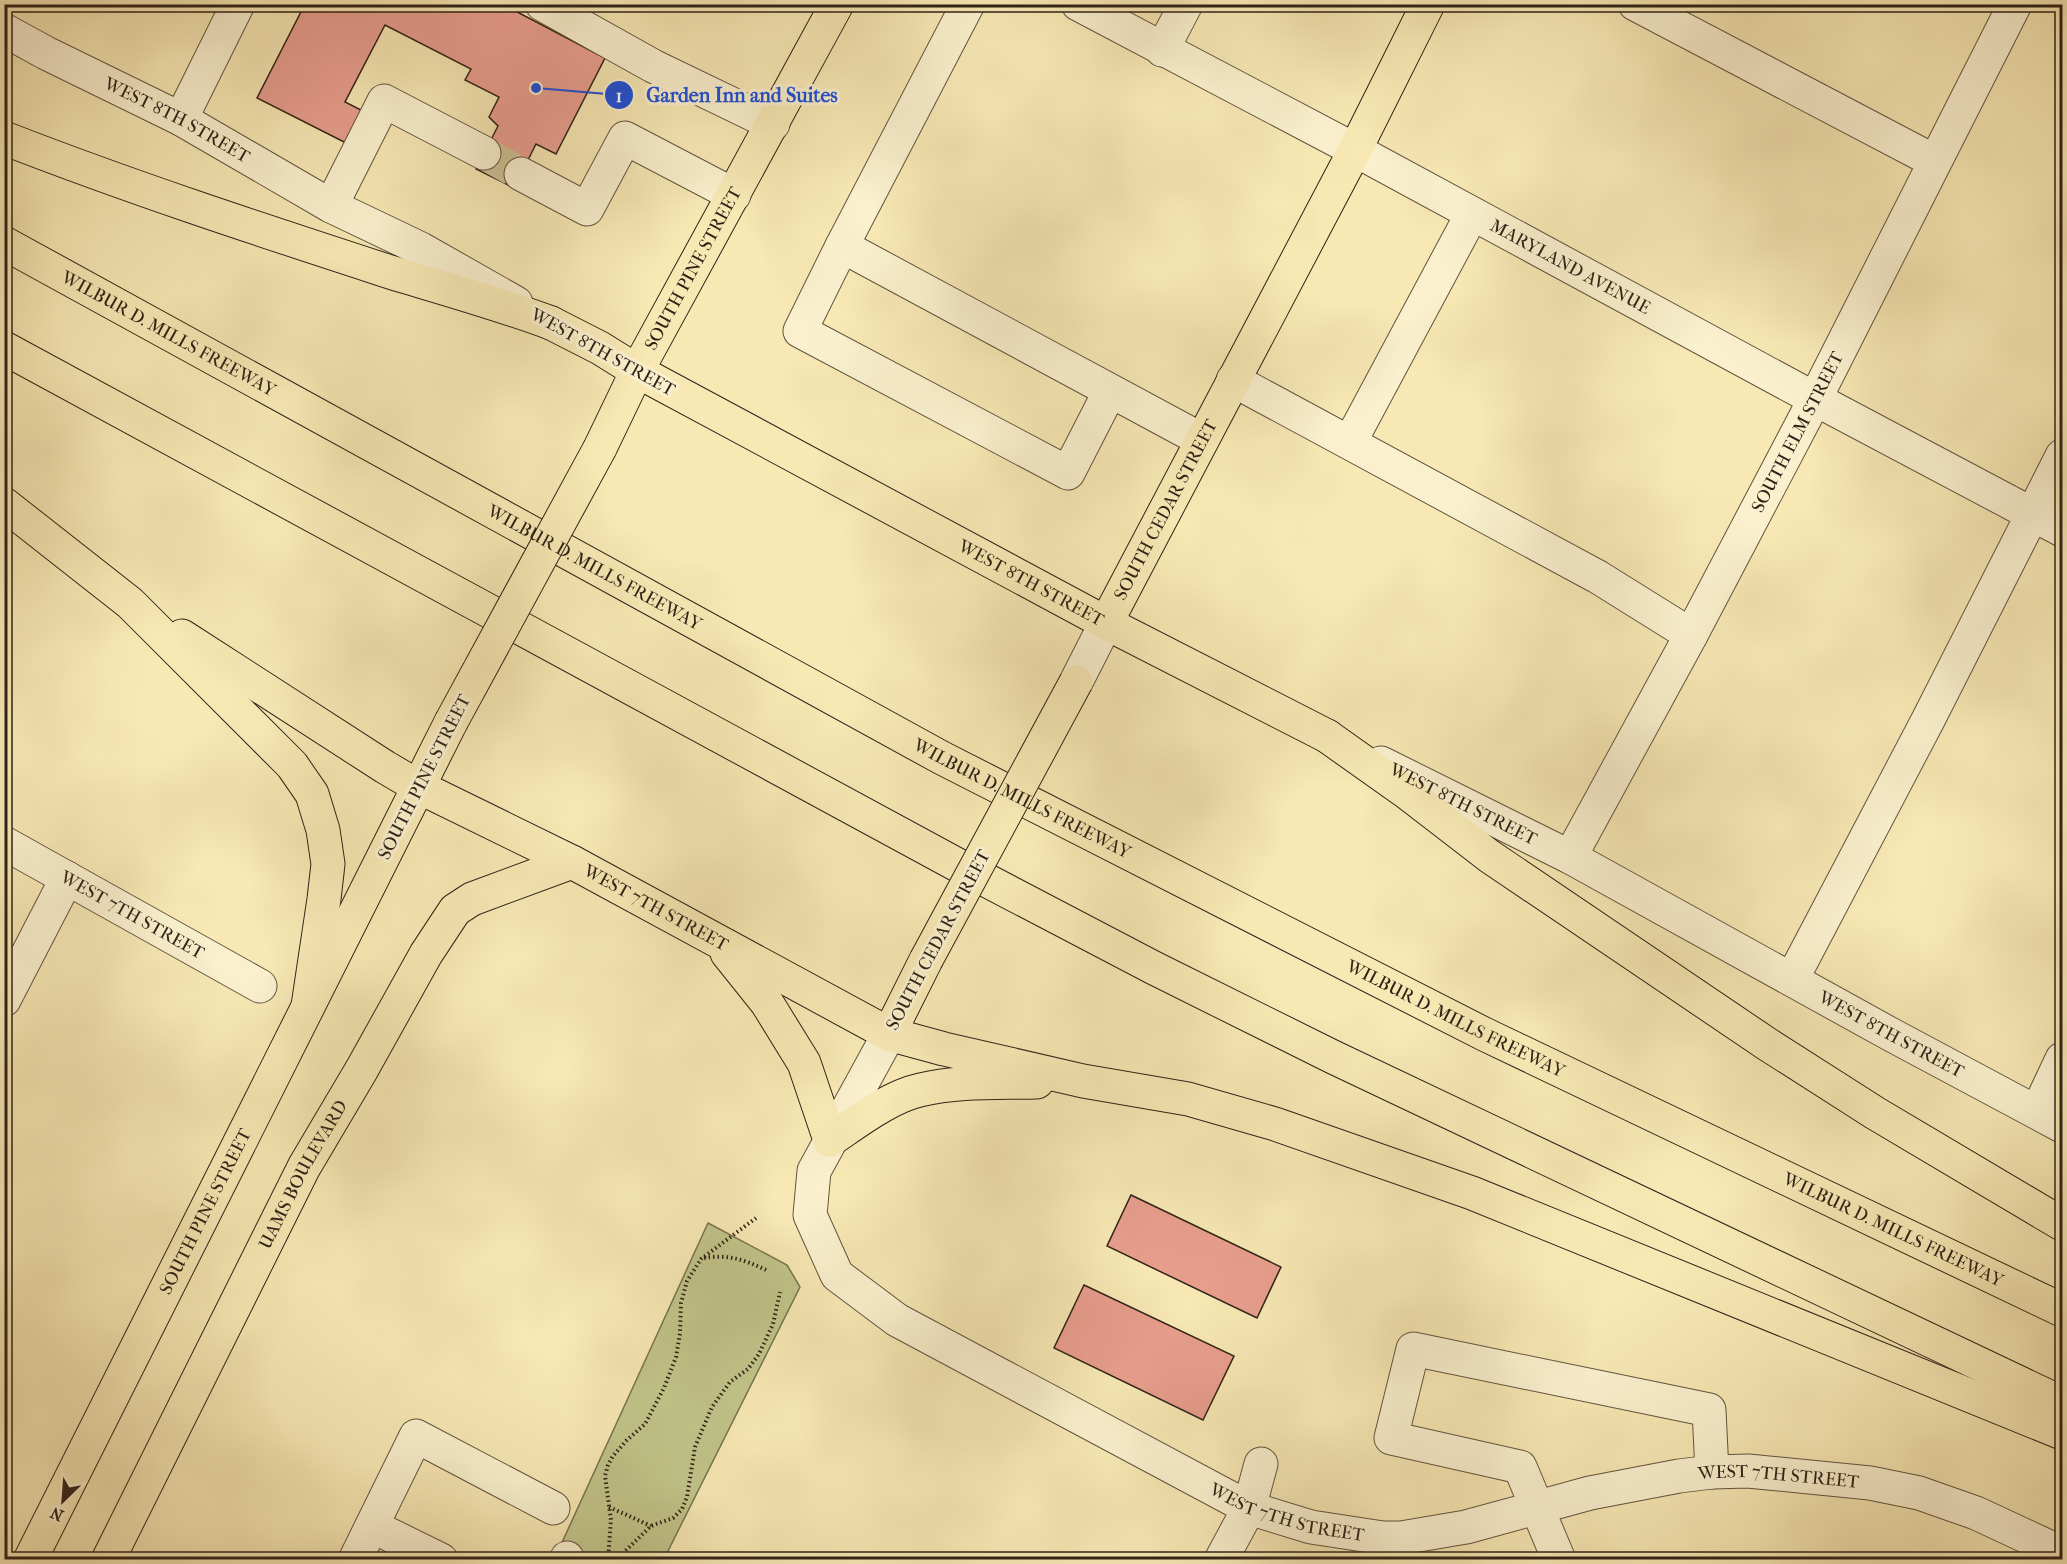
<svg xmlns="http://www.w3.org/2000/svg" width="2067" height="1564" font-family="'IM FELL French Canon',serif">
	<rect width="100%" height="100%" fill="#f7e8b4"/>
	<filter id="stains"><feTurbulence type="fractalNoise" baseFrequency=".00333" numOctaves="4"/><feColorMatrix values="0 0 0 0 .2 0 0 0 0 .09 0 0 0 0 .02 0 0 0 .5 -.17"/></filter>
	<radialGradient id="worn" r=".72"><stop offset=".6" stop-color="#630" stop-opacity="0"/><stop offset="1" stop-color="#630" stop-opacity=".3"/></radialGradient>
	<path fill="#c1c58a" stroke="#787450" stroke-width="1.5" d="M708,1223L787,1265L800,1287L664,1559L554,1560Z"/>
	<path fill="#e89e8e" stroke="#302217" stroke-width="1.5" d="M305,4H502L605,58L556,154L536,144L514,188L476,169L498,126L489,117L499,97L465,80L471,69L385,25L345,102L363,111L346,143L257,98Z
		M1131,1195L1281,1267L1257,1318L1107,1246Z
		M1084,1285L1234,1356L1203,1420L1054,1348Z"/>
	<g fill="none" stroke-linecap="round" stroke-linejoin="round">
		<path stroke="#cfc095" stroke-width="33" stroke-dasharray="33 16" stroke-linecap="butt" d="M484,153L521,174"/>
		<g stroke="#62543e" stroke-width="35">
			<g id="minor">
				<path d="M542,4L653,66L773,124"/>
				<path id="s1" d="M1078,4L1355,150L1815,399L2062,530"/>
				<path d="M1635,4L1934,161"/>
				<path id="s2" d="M4,30L46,53L181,119L331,206L421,249L516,303"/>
				<path d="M1162,50L1186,4"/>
				<path d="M181,119L238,4"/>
				<path d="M521,174L587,209L625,138L734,195"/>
				<path d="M331,206L384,101L484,153"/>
				<path d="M842,246L968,4"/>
				<path d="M1233,380L1598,577L1691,635"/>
				<path d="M1110,391L1068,473L800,331L842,246L1202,440"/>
				<path d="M1350,442L1472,214"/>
				<path d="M1076,682L1106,623"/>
				<path id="s3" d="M1381,763L1570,857L1890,1034L2062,1126"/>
				<path id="s4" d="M4,843L260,986"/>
				<path id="s5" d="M1570,857L1691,635L1815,399L2015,4"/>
				<path d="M1792,979L1928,720L2062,456"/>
				<path d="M4,1000L67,878"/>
				<path id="s6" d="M889,1034L814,1171L810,1215L837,1275L897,1320L1249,1508L1311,1527L1383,1538H1401L1466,1527L1590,1493L1679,1476L1712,1472L1748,1471L1870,1483L1919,1493L1976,1513L2062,1553"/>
				<path d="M2037,1112L2062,1059"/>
				<path d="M372,1526L441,1560"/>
				<path d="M355,1560L416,1436L553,1508"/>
				<path d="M566,1560L567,1558"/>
				<path d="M1221,1560L1249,1508L1261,1464"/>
				<path d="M1559,1560L1520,1467L1391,1438L1413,1349L1709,1410L1712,1472"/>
			</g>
		</g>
		<g stroke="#302217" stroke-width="35">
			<g id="major">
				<path id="s7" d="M551,323L600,348L637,371L1106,623L1327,736"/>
				<path id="s8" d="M600,448L637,371L837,4"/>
				<path id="s9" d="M1106,623L1355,150L1428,4"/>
				<path id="s10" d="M419,787L572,862L889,1034L926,960"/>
				<path d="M727,953L767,1003L804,1063L830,1140"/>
				<path id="s11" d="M30,1560L451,722"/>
				<path id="s12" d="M108,1560L304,1167L362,1069L426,954L455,910L472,899L572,862"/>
			</g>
		</g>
		<g stroke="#302217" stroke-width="35">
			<g id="highway">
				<path d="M4,138C130,187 258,229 387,271C442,288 497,303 551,323"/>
				<path id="s13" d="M4,243L942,758L1484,1034L2062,1310"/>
				<path d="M4,348L963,868L1154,968L1333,1057L2062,1403"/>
				<path d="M4,504L130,603L292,765L312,794L323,830L328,864L324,899L308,1006"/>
				<path d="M182,636L385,767L419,787"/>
				<path d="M1327,736L1406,792L1489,856L1767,1044L1875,1113L2062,1224"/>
				<path d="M889,1034L944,1049L1083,1081L1188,1099L1275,1124L1472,1193L2062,1433"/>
				<path d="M830,1140C857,1122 889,1097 920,1090C957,1081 998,1083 1037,1082"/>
			</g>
		</g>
		<path stroke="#302217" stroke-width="4" stroke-dasharray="1.5 3" stroke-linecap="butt" d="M704,1258C728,1254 745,1260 766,1270
			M609,1507L651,1526
			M608,1560L611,1520L605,1476L608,1465L613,1456L626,1441L645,1424L664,1388L676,1357L680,1333L681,1303L687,1281L701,1259L756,1218
			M616,1560L651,1526L673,1518L682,1509L687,1497L695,1447L712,1407L730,1382L748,1369L759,1354L773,1324L780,1292"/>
		<use href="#minor" stroke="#faf0ce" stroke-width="33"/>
		<use href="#major" stroke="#f7e8b4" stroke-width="33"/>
		<use href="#highway" stroke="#f7e8b4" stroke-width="33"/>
		<g stroke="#302217" stroke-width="35" stroke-linecap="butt">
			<path id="major-bridge" d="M451,722L600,448
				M926,960L1076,682"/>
		</g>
		<use href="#major-bridge" stroke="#f7e8b4" stroke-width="33"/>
	</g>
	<g text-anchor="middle" stroke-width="6" stroke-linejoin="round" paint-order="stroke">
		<g font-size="18" fill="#302217" stroke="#faf0ce">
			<text dy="6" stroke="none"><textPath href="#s2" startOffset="195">WEST 8TH STREET</textPath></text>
			<text dy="6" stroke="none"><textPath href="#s1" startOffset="558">MARYLAND AVENUE</textPath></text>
			<text dy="6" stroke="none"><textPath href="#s8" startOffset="202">SOUTH PINE STREET</textPath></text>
			<text dy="6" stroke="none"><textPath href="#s13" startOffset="188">WILBUR D. MILLS FREEWAY</textPath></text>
			<text transform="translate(603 352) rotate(29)" y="6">WEST 8TH STREET</text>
			<text dy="6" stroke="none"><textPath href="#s5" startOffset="482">SOUTH ELM STREET</textPath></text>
			<text dy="6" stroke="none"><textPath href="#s9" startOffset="128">SOUTH CEDAR STREET</textPath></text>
			<text dy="6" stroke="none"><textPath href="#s13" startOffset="674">WILBUR D. MILLS FREEWAY</textPath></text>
			<text dy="6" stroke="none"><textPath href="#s7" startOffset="546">WEST 8TH STREET</textPath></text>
			<text transform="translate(424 777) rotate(-63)" y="6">SOUTH PINE STREET</text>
			<text dy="6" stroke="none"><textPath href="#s13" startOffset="1160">WILBUR D. MILLS FREEWAY</textPath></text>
			<text dy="6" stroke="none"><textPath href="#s3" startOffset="92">WEST 8TH STREET</textPath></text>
			<text dy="6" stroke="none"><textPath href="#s10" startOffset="266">WEST 7TH STREET</textPath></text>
			<text dy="6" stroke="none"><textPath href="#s4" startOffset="147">WEST 7TH STREET</textPath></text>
			<text transform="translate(938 940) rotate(-62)" y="6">SOUTH CEDAR STREET</text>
			<text dy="6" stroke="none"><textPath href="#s13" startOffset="1646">WILBUR D. MILLS FREEWAY</textPath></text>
			<text dy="6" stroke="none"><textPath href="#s3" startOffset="578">WEST 8TH STREET</textPath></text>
			<text dy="6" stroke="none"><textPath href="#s12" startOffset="432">UAMS BOULEVARD</textPath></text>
			<text dy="6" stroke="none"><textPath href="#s11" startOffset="390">SOUTH PINE STREET</textPath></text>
			<text dy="6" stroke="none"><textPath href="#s13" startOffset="2132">WILBUR D. MILLS FREEWAY</textPath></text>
			<text dy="6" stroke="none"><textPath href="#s6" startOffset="1281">WEST 7TH STREET</textPath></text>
			<text dy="6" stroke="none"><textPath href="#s6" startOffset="778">WEST 7TH STREET</textPath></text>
		</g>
	</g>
	<path fill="none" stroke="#1d4ed8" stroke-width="2" d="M536 88L619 95"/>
	<g fill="#1d4ed8" stroke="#faf0ce" stroke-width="2">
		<circle cx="536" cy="88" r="6"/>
		<circle cx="619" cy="95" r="15"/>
	</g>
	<g font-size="18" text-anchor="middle" font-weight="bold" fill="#fff">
		<text x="619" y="102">1</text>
	</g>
	<g font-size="20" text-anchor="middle" font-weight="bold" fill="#1d4ed8" stroke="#faf0ce" stroke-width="6" stroke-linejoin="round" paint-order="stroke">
		<text x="742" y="102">Garden Inn and Suites</text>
	</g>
	<rect width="2067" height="1564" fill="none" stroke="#f7e8b4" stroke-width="24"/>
	<rect x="6" y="6" width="2055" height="1552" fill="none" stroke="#302217" stroke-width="3"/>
	<rect x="12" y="12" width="2043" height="1540" fill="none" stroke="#302217" stroke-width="1.5"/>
	<g transform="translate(63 1501) rotate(205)" stroke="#faf0ce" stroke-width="4.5" paint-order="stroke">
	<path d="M0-4.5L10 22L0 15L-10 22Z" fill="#302217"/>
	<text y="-9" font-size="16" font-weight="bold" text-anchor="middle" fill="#302217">N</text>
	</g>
	<rect width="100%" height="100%" filter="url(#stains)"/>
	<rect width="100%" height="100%" fill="url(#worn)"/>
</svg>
